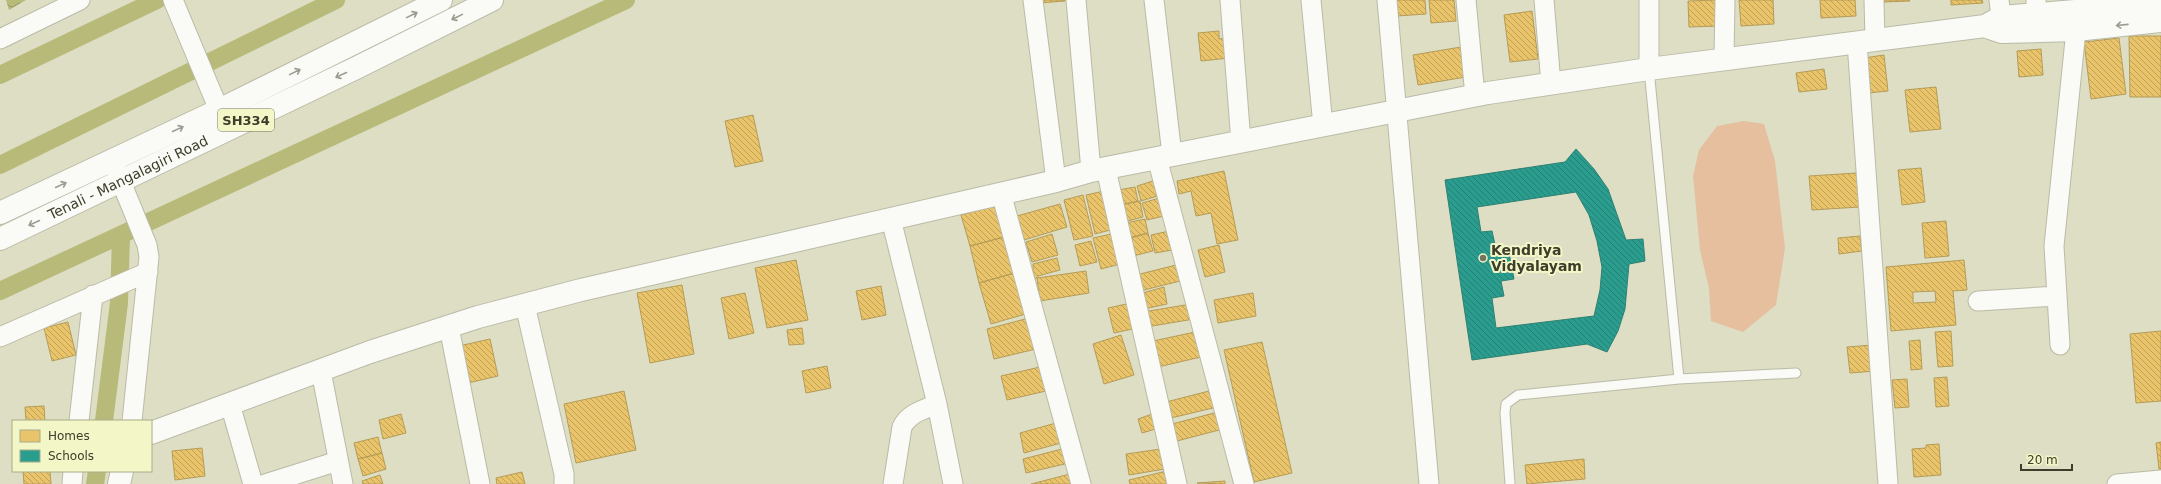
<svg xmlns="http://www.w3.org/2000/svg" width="2161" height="484" font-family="'DejaVu Sans',sans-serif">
	<defs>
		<pattern id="water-waves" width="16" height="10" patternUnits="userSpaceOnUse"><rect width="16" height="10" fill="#b7ba78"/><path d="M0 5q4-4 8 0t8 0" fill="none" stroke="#969863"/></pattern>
		<pattern id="homes-back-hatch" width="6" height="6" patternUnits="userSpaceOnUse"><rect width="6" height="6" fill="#e9c46a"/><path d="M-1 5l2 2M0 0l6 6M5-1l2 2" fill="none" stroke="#bea057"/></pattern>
		<pattern id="schools-back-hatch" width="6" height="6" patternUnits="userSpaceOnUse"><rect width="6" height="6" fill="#2a9d8f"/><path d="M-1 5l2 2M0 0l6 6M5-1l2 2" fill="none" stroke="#258175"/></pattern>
	</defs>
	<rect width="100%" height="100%" fill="#dddec4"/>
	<path fill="#e5bf9e" d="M1744,121L1764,124L1775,161L1785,248L1776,305L1743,332L1711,321L1709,288L1700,250L1693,176L1699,150L1717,126Z"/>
	<path fill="url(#water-waves)" d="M6,0H26L9,10Z"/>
	<path fill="url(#homes-back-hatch)" stroke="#b59c57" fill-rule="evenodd" d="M1038,0H1065V1L1039,3Z
		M1396,0H1425L1426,14L1397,16Z
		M1429,0H1454L1456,21L1431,23Z
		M1718,0L1719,26L1689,27L1688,1Z
		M1739,0H1773L1774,24L1741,26Z
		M1820,0H1855L1856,16L1821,18Z
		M1883,0H1909L1910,1L1883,2Z
		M1951,0H1982L1983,3L1951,5Z
		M1532,11L1538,59L1510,62L1504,15Z
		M1219,31V39L1227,38L1229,58L1201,61L1198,33Z
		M2129,36H2161V97H2130Z
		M2119,38L2126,94L2091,99L2084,42Z
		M1461,47L1466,77L1418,85L1413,55Z
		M2041,49L2043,75L2019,77L2017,51Z
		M1884,55L1888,91L1868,93L1864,58Z
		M1824,69L1827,89L1799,92L1796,73Z
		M1936,87L1941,129L1910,132L1905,90Z
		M753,115L763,161L735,167L725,121Z
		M1921,168L1925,202L1902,205L1898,170Z
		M1224,171L1238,240L1217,244L1211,213L1196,216L1191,191L1179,194L1177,181Z
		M1857,173L1859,207L1812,210L1809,176Z
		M1159,179L1164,194L1141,201L1137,186Z
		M1135,187L1138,201L1116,206L1113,191Z
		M1104,191L1114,229L1095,234L1086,195Z
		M1083,195L1093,236L1074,240L1064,200Z
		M1163,197L1168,215L1147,220L1142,203Z
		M1140,201L1143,217L1120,223L1116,206Z
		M1000,204L1008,236L970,246L961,215Z
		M1060,204L1067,227L1024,240L1017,216Z
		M1145,219L1148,233L1124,239L1121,224Z
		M1946,221L1949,256L1925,258L1922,223Z
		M1174,230L1178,249L1155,253L1151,235Z
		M1116,233L1124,263L1101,269L1093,238Z
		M1148,233L1153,251L1129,257L1124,240Z
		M1052,234L1058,255L1032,262L1026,242Z
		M1008,236L1018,272L979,283L970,246Z
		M1860,236L1862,251L1839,254L1838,238Z
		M1091,241L1097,262L1080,266L1075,245Z
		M1219,245L1225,272L1205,277L1198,250Z
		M1057,258L1060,270L1038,276L1033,282V264Z
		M796,260L808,320L767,328L755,268Z
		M1964,260L1967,290L1953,291L1956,325L1891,331L1886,267ZM1935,291L1936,302L1913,303V292Z
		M1180,264L1184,280L1140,291L1136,275Z
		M1086,271L1089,293L1040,301L1037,278Z
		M1018,272L1029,313L991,324L979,283Z
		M682,285L694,354L650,363L637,293Z
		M881,286L886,315L862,320L856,291Z
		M1164,287L1167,304L1144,309L1139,294Z
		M745,293L754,333L729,339L721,298Z
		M1253,293L1256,316L1218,323L1214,300Z
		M1131,303L1137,328L1114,333L1108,308Z
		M1191,304L1194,319L1146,327L1143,312Z
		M1029,318L1036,349L994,359L987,329Z
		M68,322L76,355L52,361L44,328Z
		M802,328L804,344L789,345L787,330Z
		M1951,331L1953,366L1938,367L1935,332Z
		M2161,331V401L2136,403L2130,334Z
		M1195,332L1201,357L1158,367L1153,341Z
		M1121,335L1134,375L1104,384L1093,344Z
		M490,339L498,376L468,383L459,346Z
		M1920,340L1922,369L1911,370L1909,341Z
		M1262,342L1292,473L1254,482L1224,350Z
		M1873,345L1875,371L1850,373L1847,347Z
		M827,366L831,388L806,393L802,371Z
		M1040,367L1046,391L1007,400L1001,376Z
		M1947,377L1949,406L1936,407L1934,378Z
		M1907,379L1909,407L1895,408L1892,380Z
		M1213,390L1217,407L1171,418L1166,402Z
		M624,391L636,450L576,463L564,404Z
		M44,406L45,421H26L25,407Z
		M1218,412L1223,429L1177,441L1172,424Z
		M1155,413L1159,428L1142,433L1138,419Z
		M401,414L406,433L383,439L379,420Z
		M1056,423L1061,443L1024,453L1020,433Z
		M378,437L382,453L358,459L354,443Z
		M2161,442V477H2160L2156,443Z
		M1939,444L1941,475L1914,477L1912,449L1926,448V445Z
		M202,448L205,476L175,480L172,451Z
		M1168,448L1171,468L1129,475L1126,454Z
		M1062,449L1063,456L1066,457L1069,463L1026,473L1023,459Z
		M382,453L386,469L363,476L358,459Z
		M1584,459L1585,479L1527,484L1525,465Z
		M1171,470L1174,484H1130L1129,480Z
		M23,471H50L51,484H24Z
		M522,472L525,484H497L496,478Z
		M1070,474L1072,484H1031Z
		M380,475L383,484H363L362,481Z
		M1225,481V484L1197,483Z"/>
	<path fill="url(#schools-back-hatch)" stroke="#2f8071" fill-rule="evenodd" d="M1576,149L1594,169L1608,189L1626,240L1643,239L1645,261L1629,264L1625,309L1618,331L1607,352L1587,344L1472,360L1445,180L1565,162ZM1576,192L1589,215L1597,241L1602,267L1600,290L1594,316L1496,328L1492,298L1504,296L1501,281L1514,279L1509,253L1497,254L1492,231L1481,232L1477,207Z"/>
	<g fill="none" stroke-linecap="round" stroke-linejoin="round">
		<path stroke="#b7ba78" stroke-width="18" d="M0,75L157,0
			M0,165L336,0
			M0,291L626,0
			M104,421L119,303L121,236
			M95,484L97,471"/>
		<g stroke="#babba7" stroke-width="11">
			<path id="service" d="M1649,69L1679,379
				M1510,484L1505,413L1506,404L1518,395L1679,379L1796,373"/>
		</g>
		<g stroke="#babba7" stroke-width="21">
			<path id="minor" d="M173,0L219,110
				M1033,0L1056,181
				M1076,0L1091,171
				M1154,0L1172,155
				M1230,0L1241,142
				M1311,0L1323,126
				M1387,0L1429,484
				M1466,0L1475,96
				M1544,0L1551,84
				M1874,0L1875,40
				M1999,0L2001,17
				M2036,14V0
				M0,39L80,0
				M1857,42L1888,484
				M1724,60L1725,0
				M1649,69V0
				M1157,158L1244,484
				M115,167L147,245L149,257L132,421
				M1106,169L1177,484
				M1001,193L1081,484
				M891,219L937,404L953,484
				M1978,301L2057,296
				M525,305L564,474V484
				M449,327L480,484
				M0,337L148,272
				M2060,345L2054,246L2076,30
				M321,371L343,484
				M230,404L253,484
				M79,421L93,295
				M72,484L73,471
				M265,484L338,461
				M893,484L902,427C909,413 923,410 937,404
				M2117,484L2161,480"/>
		</g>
		<g stroke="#babba7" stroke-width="24">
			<path id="secondary" d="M1990,28L2002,32L2076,30L2161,21
				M151,433L370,352L478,317L581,290L1056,181L1091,171L1488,93L1649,69L1985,26L2001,17L2161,4
				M119,484L122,471"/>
		</g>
		<g stroke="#babba7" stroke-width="24">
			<g id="primary">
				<path d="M0,213L219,110L441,0"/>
				<path id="s1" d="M0,239L356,68L492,0"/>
			</g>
		</g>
		<use href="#service" stroke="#fafaf6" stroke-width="9"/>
		<use href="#minor" stroke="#fafaf6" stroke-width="19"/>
		<use href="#secondary" stroke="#fafaf6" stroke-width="22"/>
		<use href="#primary" stroke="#fafaf6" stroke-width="22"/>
	</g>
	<defs><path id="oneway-shaft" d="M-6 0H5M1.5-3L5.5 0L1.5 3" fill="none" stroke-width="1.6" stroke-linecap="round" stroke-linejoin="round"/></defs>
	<g stroke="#9b9c90">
		<use href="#oneway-shaft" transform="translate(412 15) rotate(-26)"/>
		<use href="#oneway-shaft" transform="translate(457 17) rotate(154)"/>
		<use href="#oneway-shaft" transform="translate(2122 25) rotate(174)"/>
		<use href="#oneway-shaft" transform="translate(295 72) rotate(-26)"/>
		<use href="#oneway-shaft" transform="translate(341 75) rotate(155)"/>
		<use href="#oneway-shaft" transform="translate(178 129) rotate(-25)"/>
		<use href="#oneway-shaft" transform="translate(61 185) rotate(-25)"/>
		<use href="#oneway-shaft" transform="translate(34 223) rotate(155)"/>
	</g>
	<circle fill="#747560" stroke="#f3f6c7" stroke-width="1.5" cx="1483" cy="258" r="4"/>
	<g text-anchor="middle" stroke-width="4" stroke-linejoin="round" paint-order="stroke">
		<rect fill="#f3f6c7" stroke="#737459" stroke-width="1" x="218" y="109" width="56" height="22" rx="3"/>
		<g font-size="13" font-weight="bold" fill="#3c3d2a">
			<text x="246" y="125">SH334</text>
		</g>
		<g font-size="14" fill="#3c3d2a" stroke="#f3f6c7">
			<text dy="5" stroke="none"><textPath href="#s1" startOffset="142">Tenali - Mangalagiri Road</textPath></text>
		</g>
		<g font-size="14" font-weight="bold" fill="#3c3d2a" stroke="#f3f6c7" text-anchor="start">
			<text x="1491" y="255">Kendriya<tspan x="1491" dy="16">Vidyalayam</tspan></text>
		</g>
	</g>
	<rect x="12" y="420" width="140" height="52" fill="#f3f6c7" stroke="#aaac88"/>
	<rect x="20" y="430" width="20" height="12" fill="#e9c46a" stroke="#aaac88"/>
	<text x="48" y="440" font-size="12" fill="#3c3d2a">Homes</text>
	<rect x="20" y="450" width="20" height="12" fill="#2a9d8f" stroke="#aaac88"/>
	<text x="48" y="460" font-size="12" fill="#3c3d2a">Schools</text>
	<path d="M2021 464v6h51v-6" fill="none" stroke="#3c3d2a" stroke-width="2"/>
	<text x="2027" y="464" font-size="12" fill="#3c3d2a" stroke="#f3f6c7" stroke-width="3" paint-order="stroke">20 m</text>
</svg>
